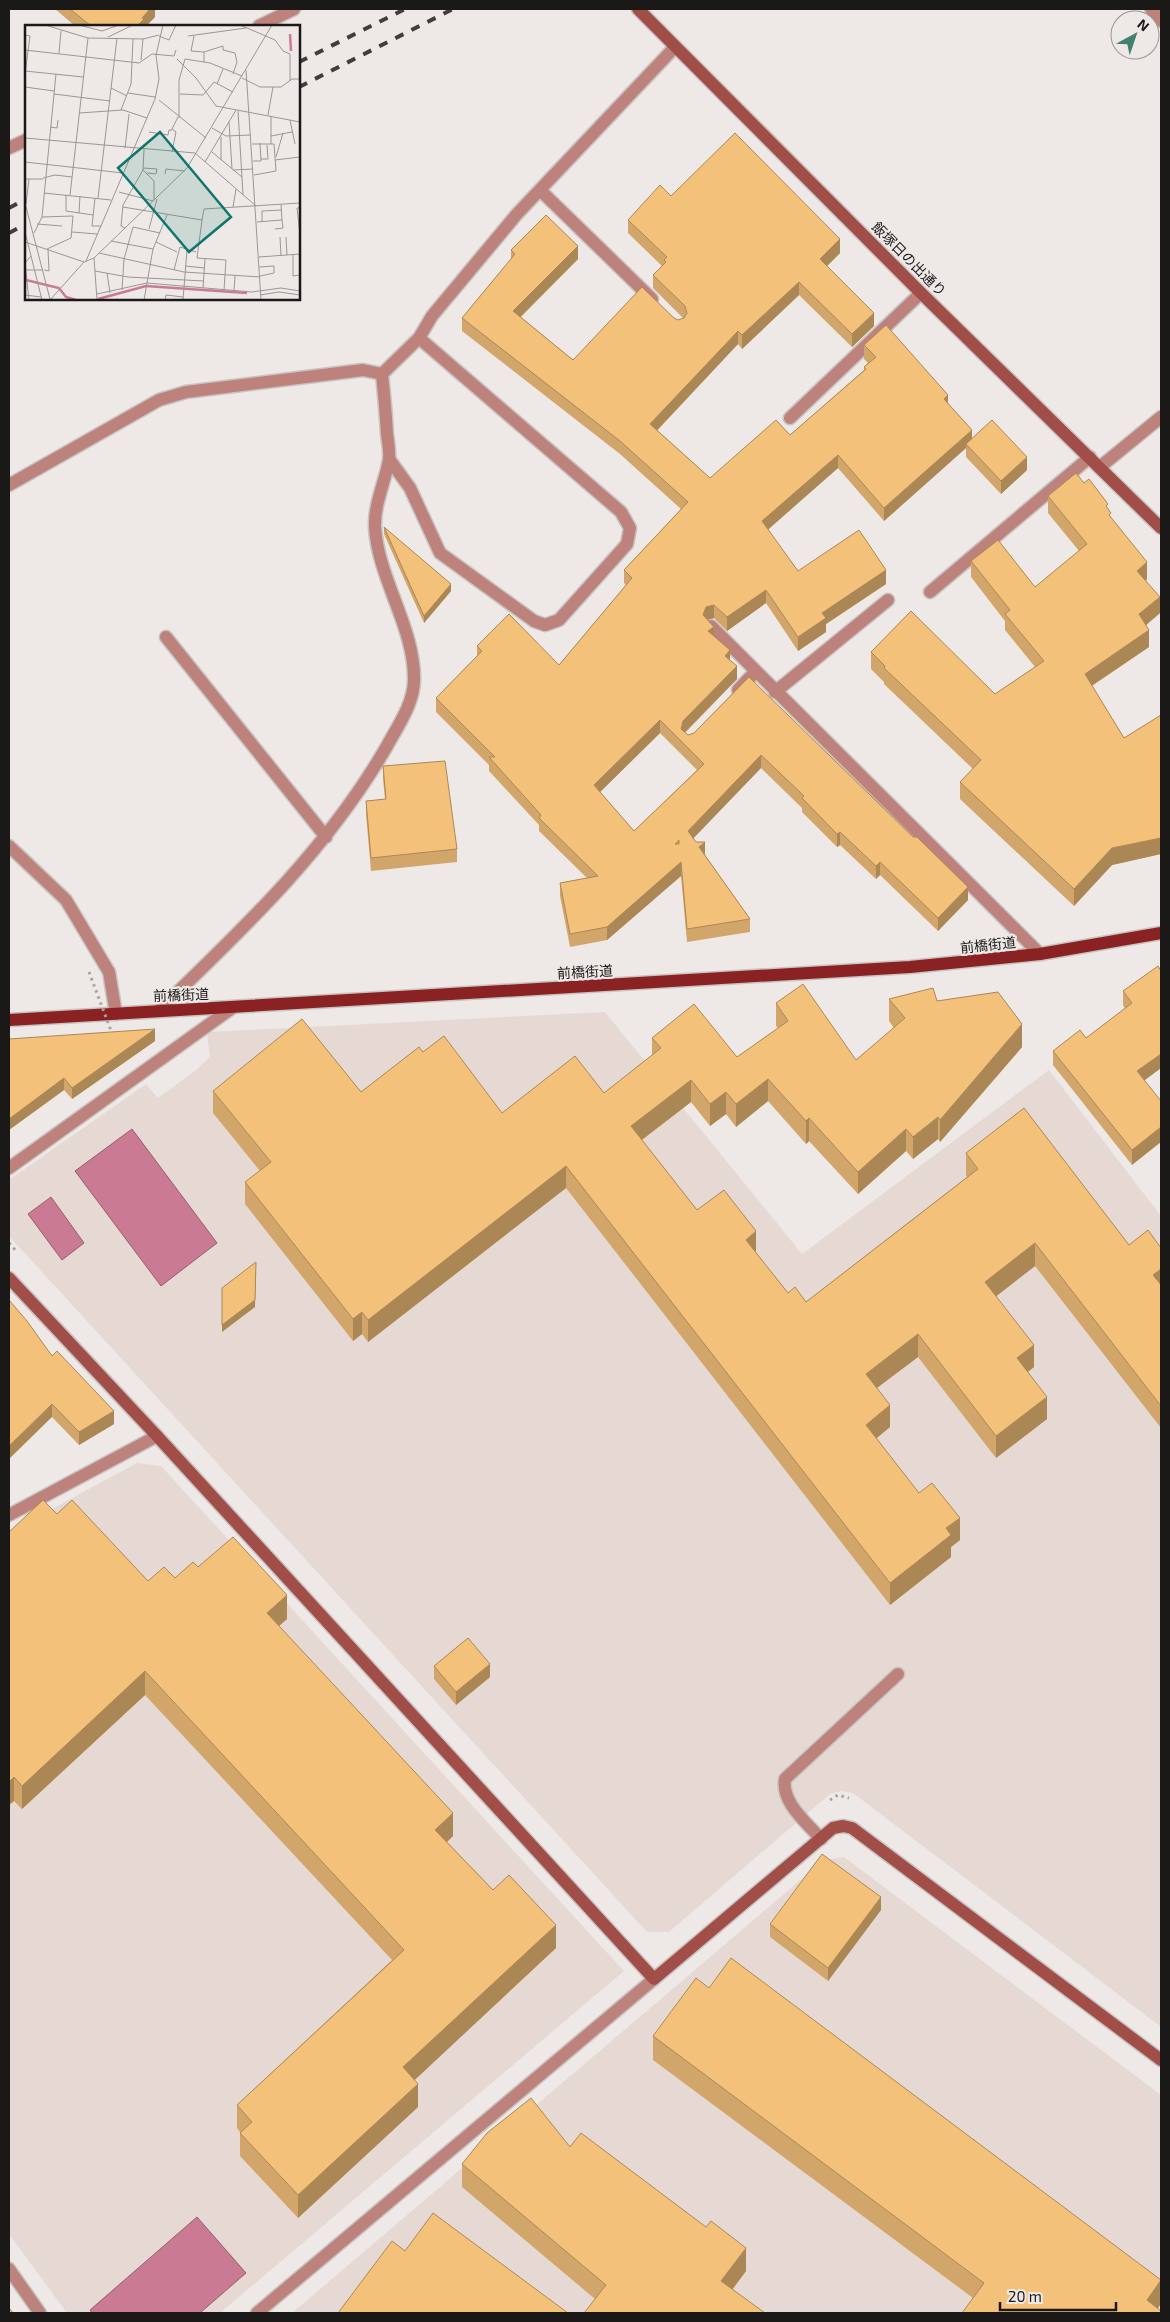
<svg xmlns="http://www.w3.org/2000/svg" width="1170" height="2322" font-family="'Exo 2','Noto Sans JP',sans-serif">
	<rect width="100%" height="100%" fill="#eee9e6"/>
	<path fill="#e6d9d3" d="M605,1012L802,1254L1049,1070L1161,1216V2027L853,1793L841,1791L830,1794L669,1932H647L9,1236V1180L146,1084L158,1098L195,1071L210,1057L207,1032Z
		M137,1463L161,1466L624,1971L220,2313H67L9,2234V1532Z
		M844,1857L1161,2095V2313H292L824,1860Z"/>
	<path fill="#cb7a93" stroke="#965d6e" d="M132,1129L217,1243L161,1286L75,1171Z
		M51,1197L84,1243L62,1260L28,1214Z
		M197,2217L246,2273L200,2313H92L90,2310Z"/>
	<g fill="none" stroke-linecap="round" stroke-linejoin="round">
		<g stroke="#c8c4c1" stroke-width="15">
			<path id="lane" d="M821,1839C806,1822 781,1802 785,1779L898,1674"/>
		</g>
		<g stroke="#c8c4c1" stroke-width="15">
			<path id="street" d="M1151,9L1161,21
				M259,26L294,9
				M9,148L26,140
				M540,190L652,299
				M790,418L921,293
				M389,459L410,488L440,553L534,621L545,625L559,620L627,544L630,528L621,512L419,338
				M1100,467L1161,417
				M9,485L159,400L186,392L363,370L382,374
				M930,592L1090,457
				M711,626L756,671
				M166,637L326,837
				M738,690L756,671L1040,954
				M775,692L888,600
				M9,846L66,900L109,972L116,1014
				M158,1011C244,928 327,850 387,746C398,726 414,703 414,680C415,628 378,579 375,527C374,504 385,482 389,460C390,452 388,442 387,434C386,414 384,394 382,374L419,338L432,316L517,214L675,47
				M9,1168L232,1008
				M9,1515L157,1436
				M9,2269L40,2313
				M257,2313L654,1979"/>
		</g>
		<g stroke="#c8c4c1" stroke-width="15">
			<path id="secondary" d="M638,9L921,293L1161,528
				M9,1278L157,1436L654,1979L833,1828L843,1826L852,1828L1161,2060"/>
		</g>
		<g stroke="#c8c4c1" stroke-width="15">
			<path id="primary" d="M9,1020L910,967L1040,954L1161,933"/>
		</g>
		<path stroke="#a7a3a1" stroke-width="3" stroke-dasharray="2.5 4" stroke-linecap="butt" d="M9,1243L17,1252
			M830,1800L838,1795L849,1798"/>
		<use href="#lane" stroke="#bd827c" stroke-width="12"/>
		<use href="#street" stroke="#bd827c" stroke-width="12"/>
		<use href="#secondary" stroke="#a14d48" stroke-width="12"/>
		<use href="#primary" stroke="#8a2122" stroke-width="12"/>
		<path stroke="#403e3c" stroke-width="4" stroke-dasharray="9 9" stroke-linecap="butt" d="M299,62L405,9
			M299,87L453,9
			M9,208L26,199
			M9,233L26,224"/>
		<path stroke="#a7a3a1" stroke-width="3" stroke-dasharray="2.5 4" stroke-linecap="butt" d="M89,972L113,1036"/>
	</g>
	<path fill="#d2a66a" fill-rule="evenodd" d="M55,9H155V17L146,26H75Z
		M671,196L840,253L827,266L874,326L852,347L799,295L742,349L738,344L657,430L710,478L790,435L864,370V367L868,363L864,359V345L948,403L972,438L1027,470L1001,494L966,457V448L884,521L838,468L767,529L798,571L886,584L826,624V632L798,651L766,603L727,631L714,618L707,620L714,636L730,660L737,679L685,733L688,735L694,733L749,677L968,900L938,931L880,875L876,879L840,845L837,847L802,812V808L761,768L693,838L750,919V932L687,942L681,876L607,940L570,947L560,896V883L587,878L539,831V825L489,771V765L436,712V698L477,656V646L559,665L626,585L624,583V570L681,509L620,454L462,331V318L511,259V250L578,259L521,317L573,360L674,318L678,320L683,318L653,288V275L662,266L628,233V220ZM660,733L697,770L634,831L600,792Z
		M1084,483L1108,509L1111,518L1147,579L1146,581L1160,613L1146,625L1149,647L1092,686L1124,738L1161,715V854L1112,865L1074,906L960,799V782L973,769L884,684V682L871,669V652L995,694L1035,667L1005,630V621L971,577V561L1035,587L1079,551L1048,513V496Z
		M384,527L451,591L424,623L384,534Z
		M383,766L457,849V862L371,871L366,814V801L385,799L383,779Z
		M1161,971V1068L1144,1080L1132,1165L1053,1065V1051L1086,1038L1125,1009L1123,1005V991Z
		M889,999L937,1001L1022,1047L940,1142L938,1139L913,1159L906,1151L858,1194L809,1141L806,1144L768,1101L736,1127L726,1114L710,1126L691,1102L642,1140L697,1210L756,1253L788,1293L806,1302L967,1177L966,1175V1153L1129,1245L1161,1248V1428L1035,1266L996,1296L1034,1367L1028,1372L1047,1419L996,1458L918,1357L877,1388L890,1427L876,1438L919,1493L960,1540L951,1547V1557L890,1605L566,1188L368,1342L362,1334L353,1341L245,1204V1182L260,1171L213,1113V1091L361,1092L423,1052L502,1113L604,1093L652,1055V1038L737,1057L778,1028L776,1026V1003L856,1060L894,1028L889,1021Z
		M9,1039L155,1041L72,1099L64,1090L9,1130Z
		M52,1356L114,1424L79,1445L52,1417Z
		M57,1514L148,1581L175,1578L198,1567L287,1619L279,1626L453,1836L447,1842L493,1890L556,1948L414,2080L418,2107L298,2218L240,2156V2132L237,2128V2105L392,1960L145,1695L22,1809L14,1801L9,1805Z
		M434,1666L490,1677L456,1705L434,1679Z
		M881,1910L828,1981L770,1937V1924Z
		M709,1988L1158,2308L973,2298L653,2060V2036Z
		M570,2147L746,2271L733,2289L595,2299L462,2187V2164Z"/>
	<path fill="#ab8756" d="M150,9H155V17L146,26H137L142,18Z
		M840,239V253L820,273V259Z
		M578,246V259L513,324V311Z
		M799,282V295L742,349V335Z
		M874,313V326L852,347V334Z
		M738,331V344L650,438V424Z
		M948,395V409L944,399Z
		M972,430V443L966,444V448L884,521V508Z
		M838,455V468L762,535V521Z
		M1027,457V470L1001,494V481Z
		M1147,562V579L1137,588V571Z
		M886,570V584L826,624V632L798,651V637L822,613Z
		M451,584V591L424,623V616Z
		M766,590V603L727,631V617Z
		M1160,597V613L1139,631V614Z
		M714,605V618L706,620L703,615L706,607Z
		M714,627V640L708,631Z
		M1149,630V647L1085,690V674Z
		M730,650V663L725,656Z
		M737,666V679L683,734L681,743V729L683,721Z
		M660,720V733L594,798V785Z
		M761,755V768L688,844V831Z
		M840,832V845L837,847V834Z
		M1161,838V854L1112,865L1074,906V889L1112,848Z
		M705,842V855L699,847Z
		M681,862V876L607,940V927Z
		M880,862V875L876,879V866Z
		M968,887V900L938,931V918Z
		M1022,1024V1047L940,1142V1120Z
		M155,1029V1041L72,1099V1088Z
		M1161,1054V1068L1137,1086V1071Z
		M64,1078V1090L9,1130V1119Z
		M768,1079V1101L736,1127V1104Z
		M691,1080V1102L631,1148V1126Z
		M726,1092V1114L710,1126V1104Z
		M938,1117V1139L913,1159V1137Z
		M809,1118V1141L806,1144V1121Z
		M1161,1127V1142L1132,1165V1150Z
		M906,1129V1151L858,1194V1172Z
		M566,1166V1188L368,1342V1320Z
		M756,1231V1254L746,1240Z
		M1035,1243V1266L985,1305V1282Z
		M256,1269L255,1307L222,1332V1325Z
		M1161,1269V1291L1153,1275Z
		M362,1312V1334L353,1341V1319Z
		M918,1334V1357L866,1396V1374Z
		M1034,1345V1367L1017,1380V1358Z
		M1047,1397V1419L996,1458V1436Z
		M52,1404V1417L9,1459V1446Z
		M890,1405V1427L866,1447V1425Z
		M114,1411V1424L79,1445V1432Z
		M10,1470V1483L9,1484V1471Z
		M960,1518V1540L951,1547V1557L890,1605V1583L946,1528Z
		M287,1595V1619L267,1636V1613Z
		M490,1664V1677L456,1705V1692Z
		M145,1671V1695L22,1809V1786Z
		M14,1777V1801L9,1805V1782Z
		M453,1813V1836L435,1853V1830Z
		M881,1897V1910L828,1981V1968Z
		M556,1925V1948L403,2091V2067Z
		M418,2084V2107L298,2218V2195Z
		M746,2248V2271L721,2304V2281Z
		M1161,2280V2304L1154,2313L1147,2300Z"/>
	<path fill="#f4c17b" stroke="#ab8756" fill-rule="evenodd" d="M70,9H150L142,18L144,19L137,26H91Z
		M735,133L840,239L820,259L874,313L852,334L799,282L742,335L738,331L650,424L710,478L776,420L790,435L866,369L864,367L876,357L864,345L886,325L948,395L944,399L972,430L884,508L838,455L762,521L798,571L859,530L886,570L822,613L826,618L798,637L766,590L727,617L714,605L706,607L703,615L714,627L708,631L730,650L725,656L737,666L683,721L681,729L688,735L694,733L749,677L913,837H917L968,887L938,918L880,862L876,866L840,832L837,834L802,798L804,796L761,755L688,831L696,842H705L699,847L750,919L687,929L681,862L607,927L570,934L560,883L598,876L539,818L541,815L489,757H495L436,698L482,651L477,646L509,614L559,665L632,578L624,570L688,502L620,441L462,318L515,254L511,250L546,215L578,246L513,311L573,360L642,287L674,318L678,320L684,318L687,313L685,306L653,275L666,262L664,260L667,257L628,220L660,185L671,196ZM660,720L704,764L634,831L594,785ZM679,840V844H675Z
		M992,420L1027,457L1001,481L966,444Z
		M1076,473L1084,483L1089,479L1108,504L1106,506L1111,513L1109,515L1147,562L1137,571L1160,597L1139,614L1149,630L1085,674L1124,738L1161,715V838L1112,848L1074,889L960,782L981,760L884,668L885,666L871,652L911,611L995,694L1044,661L1005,614L1010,610L971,561L998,540L1035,587L1087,544L1048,496Z
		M384,527L451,584L424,616Z
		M445,761L457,849L371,858L366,801L386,799L383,766Z
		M1158,966L1161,971V1054L1137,1071L1161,1101V1127L1132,1150L1053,1051L1080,1030L1086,1038L1132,1003L1123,991Z
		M803,984L856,1060L905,1018L889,999L933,988L937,1001L998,992L1022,1024L940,1120L938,1117L913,1137L906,1129L858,1172L809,1118L806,1121L768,1079L736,1104L726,1092L710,1104L691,1080L631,1126L697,1210L724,1190L756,1231L746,1240L788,1293L795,1287L806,1302L978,1169L966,1153L1024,1108L1129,1245L1148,1230L1161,1248V1269L1153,1275L1161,1285V1406L1035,1243L985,1282L1034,1345L1017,1358L1047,1397L996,1436L918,1334L866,1374L890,1405L866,1425L919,1493L932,1483L960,1518L946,1528L951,1535L890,1583L566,1166L368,1320L362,1312L353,1319L245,1182L271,1162L213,1091L302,1019L361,1092L419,1047L423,1052L444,1036L502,1113L575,1056L604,1093L661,1048L652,1038L694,1004L737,1057L788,1021L776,1003Z
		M155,1029L72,1088L64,1078L9,1119V1039Z
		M256,1262L255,1300L222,1325V1288Z
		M9,1300L27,1321L52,1356L57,1351L114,1411L79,1432L52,1404L9,1446Z
		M43,1500L57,1514L72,1500L148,1581L164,1567L175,1578L193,1562L198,1567L233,1537L287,1595L267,1613L453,1813L435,1830L493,1890L509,1875L556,1925L403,2067L418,2084L298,2195L240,2133L252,2122L237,2105L404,1950L145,1671L22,1786L14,1777L9,1782V1532Z
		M468,1638L490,1664L456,1692L434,1666Z
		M822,1854L881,1897L828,1968L770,1924Z
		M731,1958L1161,2280L1147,2300L1161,2311V2313H962L984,2283L653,2036L696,1978L709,1988Z
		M531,2098L570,2147L581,2133L706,2227L711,2221L746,2248L721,2281L765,2313H584L606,2285L462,2164L487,2133Z
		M433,2213L568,2313H338L392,2241L405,2251Z
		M9,2308L13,2313H9Z"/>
	<g text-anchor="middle" stroke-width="4.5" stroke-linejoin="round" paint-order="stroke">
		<g font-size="14" fill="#1b1918" stroke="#eee9e6">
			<text transform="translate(909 259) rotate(45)" y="5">飯塚日の出通り</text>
			<text transform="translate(988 945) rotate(-6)" y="5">前橋街道</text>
			<text transform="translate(585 972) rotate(-3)" y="5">前橋街道</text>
			<text transform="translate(181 995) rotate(-2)" y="5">前橋街道</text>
		</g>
	</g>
	<g transform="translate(25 25)">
		<rect width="275" height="275" fill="#eee9e6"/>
		<path fill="none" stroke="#cb7a93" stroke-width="2.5" d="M265,9L266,26M1,255L34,263L41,272L51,275M73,274L121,261L222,268"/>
		<path fill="none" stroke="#9a9694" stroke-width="1" d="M20,0L63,13L118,14L134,10M54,0L77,6L94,0M215,0L250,15L258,26L265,29V56M0,10L5,11L0,49M134,11L144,15L151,0M163,11L221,3M169,11L166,26L179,27M83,12L108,0M0,25L114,38L127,29L149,31L151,25M34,28L36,6M152,34L171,53L191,81L275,97M116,35L118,14M179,37V27L198,21V25L210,28L212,37L208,49M221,45L236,275M0,46L58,52M217,53L235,62H256L267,54H275M192,59L198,44M0,62L29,66M86,63L102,71M103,68L130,72M29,69L85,76M155,69L178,70L189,57L208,67M134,75L181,113M96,85L106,59L108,14M213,86L218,170M54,88L98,85L122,93M243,90L248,62M154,93V55L160,34L185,38L217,51M265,95L270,119M204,97L207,144M25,102L32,103L33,95M187,103L201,111L226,110M124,107L143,110L144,105H147M246,111L267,107M196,112V135M0,113L170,128L231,181M227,119H249L251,146L229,150M246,119V91M100,123L104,89M119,124L118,145L129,156V175M147,127L151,107L147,104L153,92M187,127L217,152M251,132L258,108M236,134H243L242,120M250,135L275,132M228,136H236L235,118M0,137L98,148M180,137L211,85M118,143L132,144L131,149L122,148M208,145L228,144M140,149L141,144L160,146M18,153L30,150L47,152M0,154H18M94,167L128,176M19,168L86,175M41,170V186L68,190M45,170L63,13M70,173L67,201H76M73,173L92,13M0,178L25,274M1,179L4,154M98,182L177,195L179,184L275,178M208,182L211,164M275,183H272L275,209M54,188L55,171M128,189L132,174M17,192L31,49M177,195L172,233L201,235L199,265M232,197L257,195L256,180M237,197V186L257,185M12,199L37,201M100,203L96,201L98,180L118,145M124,204L128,189M250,204L258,203L257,195M0,207L17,275M47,207L72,209M9,208L17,192L48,191L46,213L22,224M255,212L256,231M261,212L262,230M86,216L128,224M0,217L59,237M131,217L152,227M74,228L159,247L235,252M268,230V251L275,250M234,232L275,229M69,233L72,275M61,236L130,74L134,54L131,30L138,0M160,241L180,243M234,242L249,241V248L235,251M0,245H18M19,245L24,246L23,224M149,245L155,222L171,227M70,246L103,252L179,256M82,248L85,268M178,263L180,234M97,265L99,234L108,202L135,208M209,266L210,251M72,269L122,258L227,267L256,263L275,266M0,270L16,272M235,270L254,267L275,270M4,275L0,238L6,231M25,275L59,237L69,233L162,143L247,0M119,275L128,224L142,190M140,275L141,270L158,272M158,275L162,225"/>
		<path fill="#0f766e" fill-opacity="0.15" stroke="#0f766e" stroke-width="2.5" d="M135,107L206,192L164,227L93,143Z"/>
		<rect width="275" height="275" fill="none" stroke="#1b1918" stroke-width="2.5"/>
	</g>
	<rect width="1170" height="2322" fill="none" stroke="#1b1918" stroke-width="20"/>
	<g transform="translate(1135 35) rotate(40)"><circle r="24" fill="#eee9e6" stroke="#9a9694"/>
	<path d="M0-4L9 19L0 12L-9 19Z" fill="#42816f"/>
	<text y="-8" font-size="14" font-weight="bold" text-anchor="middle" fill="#1b1918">N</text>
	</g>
	<path d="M1000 2302v8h116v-8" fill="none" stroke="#1b1918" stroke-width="2.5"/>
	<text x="1008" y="2302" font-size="15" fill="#1b1918" stroke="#eee9e6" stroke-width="4" paint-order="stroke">20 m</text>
</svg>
